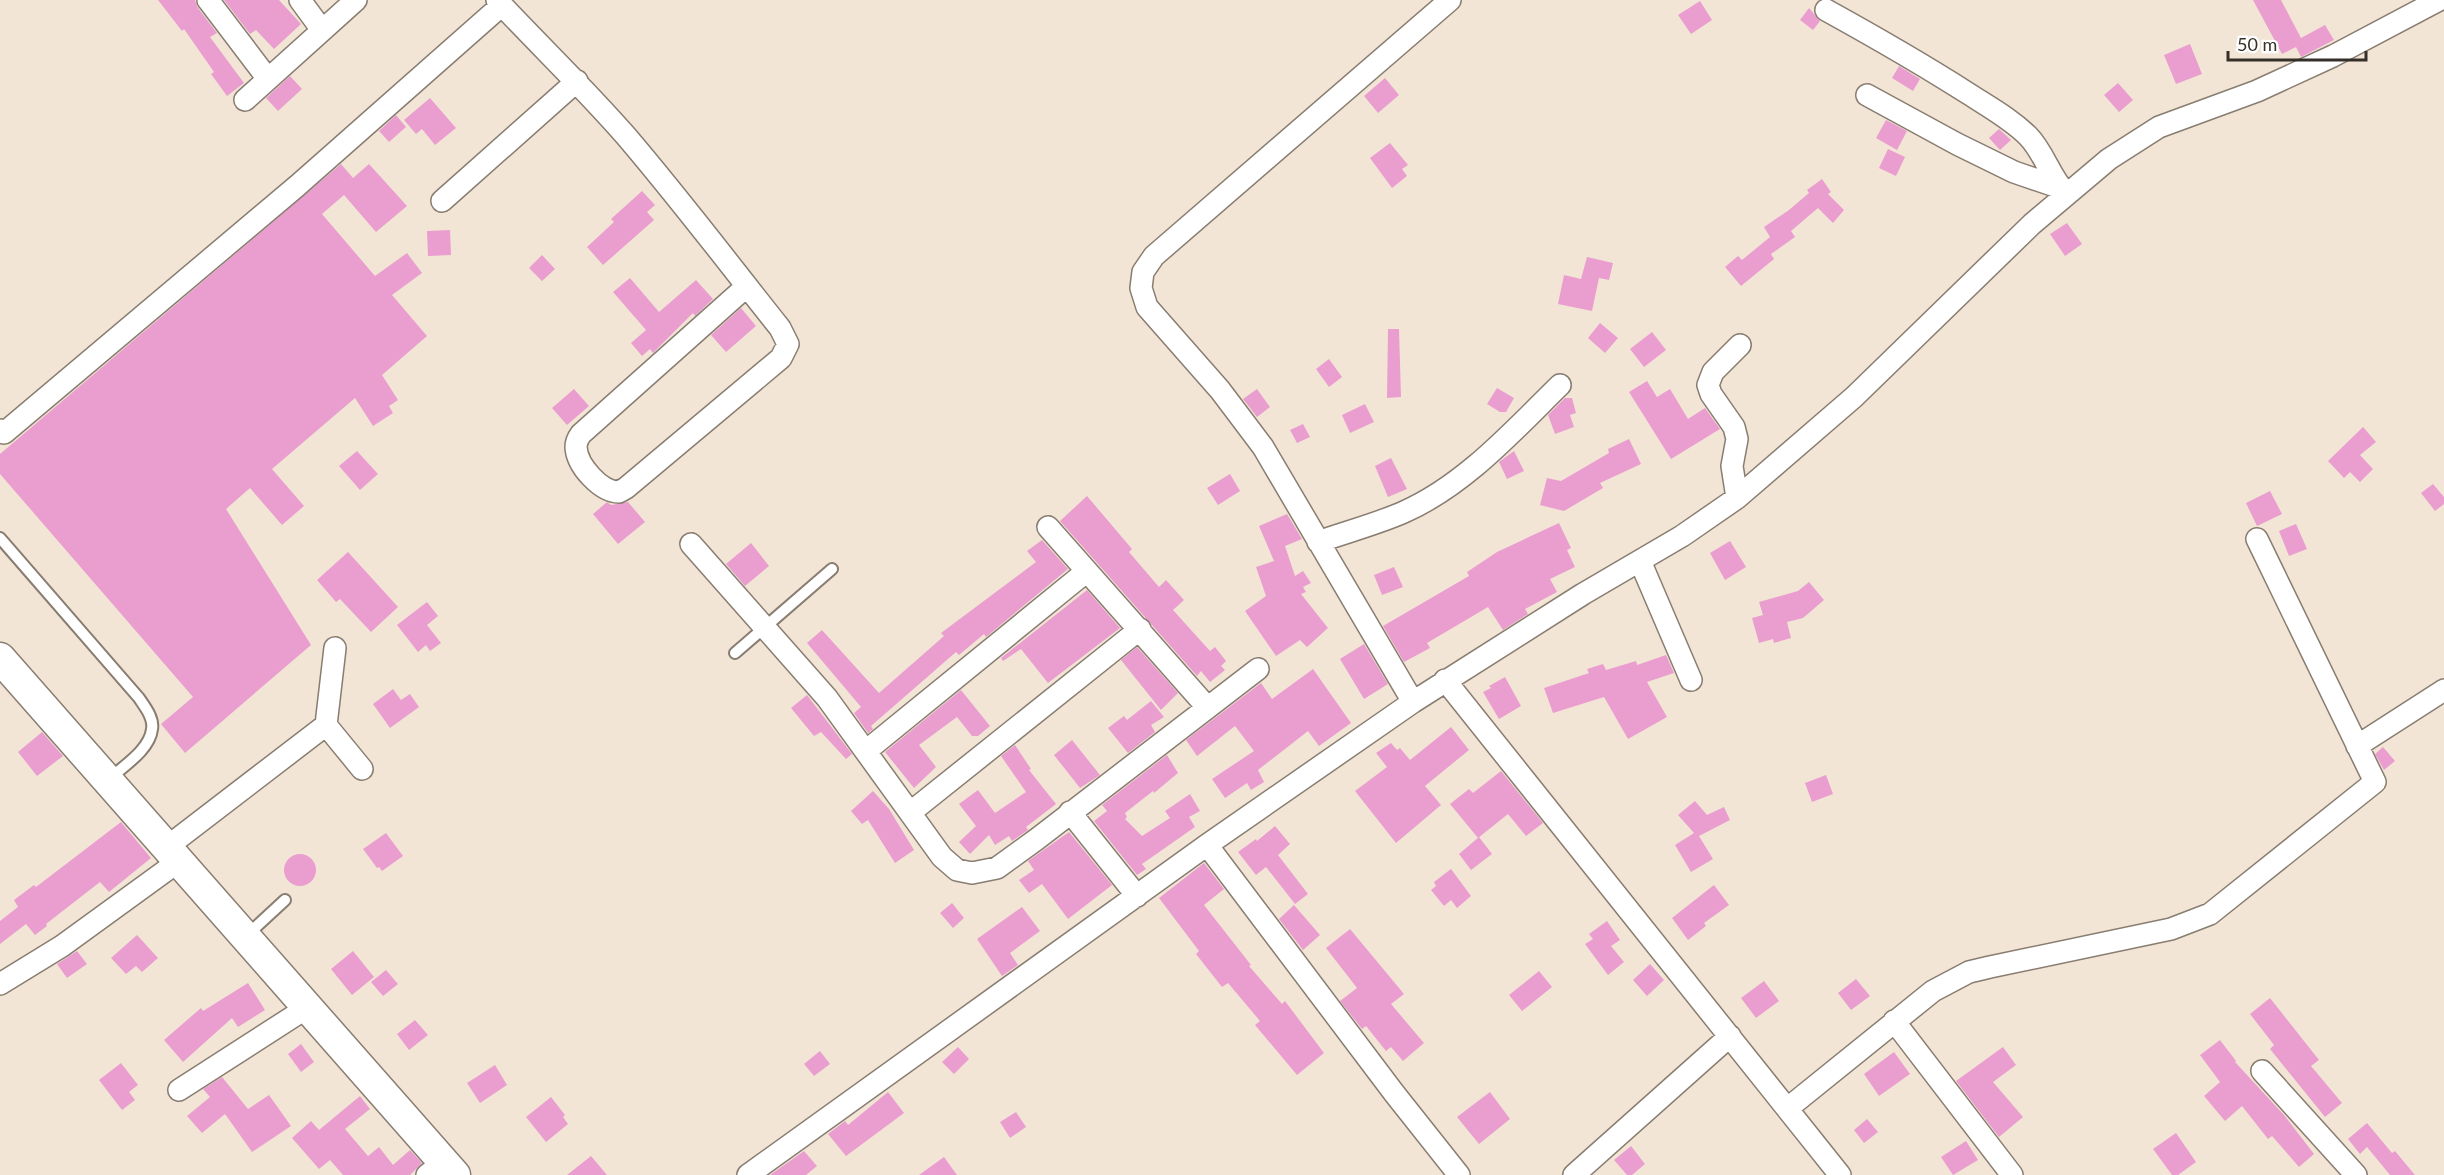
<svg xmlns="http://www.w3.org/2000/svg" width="2444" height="1175" font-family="Lato,sans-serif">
	<rect width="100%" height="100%" fill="#f2e5d6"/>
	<path fill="#ea9ecf" d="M158,0H195L198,8L217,33L210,37L244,83L227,96L211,74L214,72L184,29L182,31Z
		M224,0H279L301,24L274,49L256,30L250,34Z
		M2253,0H2281L2301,38L2325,25L2334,40L2301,57L2296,47L2282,54Z
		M1700,1L1712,20L1691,34L1678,15Z
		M1809,8L1820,21L1813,30L1800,20Z
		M2190,44L2202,74L2176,84L2164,55Z
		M1899,66L1920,79L1913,91L1892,78Z
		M290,76L302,89L278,111L266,98Z
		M1385,78L1399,95L1378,113L1364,96Z
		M2118,83L2133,100L2119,112L2104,95Z
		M430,98L456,128L435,145L422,129L416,134L404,120Z
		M396,115L406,127L389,142L379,131Z
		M1886,120L1907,131L1897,150L1876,138Z
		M1999,129L2011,140L2000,150L1989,138Z
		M1390,143L1408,165L1402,169L1407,176L1392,188L1370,158Z
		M1888,149L1905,157L1896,176L1879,168Z
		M341,164L353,178L369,164L407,206L376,232L344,195L322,214L375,276L407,253L422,273L392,295L427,336L382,375L398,400L389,406L393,413L373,426L355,398L272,469L304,506L282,525L250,488L226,509L311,645L185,753L161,724L193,697L0,474V454Z
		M1822,179L1831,192L1828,194L1844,210L1833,223L1818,208L1791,231L1795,237L1771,254L1774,259L1741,286L1725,267L1738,256L1742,260L1770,237L1764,227L1789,210L1809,193L1807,190Z
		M642,191L655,205L647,212L654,220L603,265L587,247L614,222L611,219Z
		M2067,223L2082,244L2065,256L2050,234Z
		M450,230L451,255L428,256L427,231Z
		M542,255L555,269L542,281L529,268Z
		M1587,257L1613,263L1609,280L1599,278L1592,311L1558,304L1564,275L1581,279Z
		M630,278L659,312L696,280L713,299L695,316L693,313L653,353L650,349L642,356L631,343L646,330L613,292Z
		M741,308L756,326L726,352L711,335Z
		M1600,323L1618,338L1605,353L1588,338Z
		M1388,329H1399L1401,397L1387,398Z
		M1652,332L1666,350L1644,367L1630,349Z
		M1329,359L1342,377L1329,387L1316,369Z
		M1647,381L1657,397L1670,389L1688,419L1705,408L1720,429L1671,459L1629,392Z
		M1497,388L1514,398L1506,412H1500L1487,404Z
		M574,389L589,406L567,425L552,408Z
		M1257,389L1270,407L1257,417L1243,399Z
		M1565,398H1572L1576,413L1570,415L1574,427L1555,434L1548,415Z
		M1365,404L1374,422L1350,433L1342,415Z
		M1303,424L1310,437L1297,443L1290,430Z
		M2363,427L2376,442L2360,455L2373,469L2360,482L2350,472L2344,478L2328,461Z
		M1629,439L1641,464L1600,483L1603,488L1564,511L1540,505L1547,478L1561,481L1609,453L1608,449Z
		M357,451L378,474L360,490L339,466Z
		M1514,451L1524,471L1507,479L1499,462Z
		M1391,458L1407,489L1388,497L1375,466Z
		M1230,474L1240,491L1218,505L1207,488Z
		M2433,484L2444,497V504L2435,511L2421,493Z
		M2270,491L2282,514L2257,526L2246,503Z
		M1087,496L1132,549L1129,552L1159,587L1166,580L1184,600L1173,610L1210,651L1215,647L1226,661L1221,666L1225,670L1210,682L1201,671L1197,676L1060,521Z
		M607,502L611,505L628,502L645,522L618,544L593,514Z
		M1287,514L1302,539L1285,546L1295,576L1303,571L1311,583L1303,587L1306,592L1301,594L1328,628L1307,647L1300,640L1276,656L1245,611L1266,596L1256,567L1274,561L1259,526Z
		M1559,523L1571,548L1567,550L1575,567L1550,579L1557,592L1525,609L1528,614L1503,630L1488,607L1427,643L1430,648L1404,662L1383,626L1469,576L1467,572L1497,552Z
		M2296,524L2307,549L2289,556L2279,531Z
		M1042,540L1068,569L986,637L984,634L959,655L956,652L871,726L873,729L868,733L854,713L861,707L807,643L822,630L879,693L944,636L941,633L1036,562L1027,551Z
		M1730,541L1746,567L1725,580L1710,553Z
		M751,543L769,566L745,586L726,564Z
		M348,552L398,607L371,632L340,599L336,602L317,580Z
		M1394,567L1403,587L1382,595L1374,575Z
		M1809,582L1824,600L1803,618L1787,622L1791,638L1774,643L1773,639L1759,643L1752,618L1763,615L1759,602L1798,591Z
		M1087,590L1120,628L1048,683L1021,649L1003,661L1001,658Z
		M427,602L438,616L427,625L441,643L430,651L426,645L418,652L397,625Z
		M1364,644L1388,684L1364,699L1340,659Z
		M1137,647L1178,693L1161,710L1121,660Z
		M1666,655L1674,673L1647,682L1667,717L1628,739L1604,697L1553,713L1544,688L1589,673L1587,669L1603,664L1606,670L1636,661L1637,665Z
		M1313,669L1351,723L1319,746L1308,731L1258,770L1264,782L1251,790L1247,783L1225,798L1212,779L1254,751L1235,726L1197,756L1186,740L1261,683L1272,699Z
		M1505,677L1521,706L1499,719L1483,692L1491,688L1489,686Z
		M393,689L401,700L410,694L419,707L390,728L373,704Z
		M961,690L990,726L978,736H972L957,717L919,745L936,767L914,788L885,752Z
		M807,695L852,754L846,759L821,732L814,736L791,708Z
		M1151,701L1164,717L1151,725L1155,732L1128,753L1108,728L1124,716L1127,720Z
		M1451,727L1469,750L1425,786L1441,805L1396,843L1355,791L1387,767L1376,753L1391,743L1397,750L1400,748L1410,760Z
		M42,732L63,756L37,776L18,752Z
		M1072,740L1100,775L1080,788L1054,755Z
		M1015,745L1031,769L1029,770L1056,804L1026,827L1028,830L1012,841L1009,836L995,845L989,835L970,854L959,842L976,826L959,804L978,790L995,813L1026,792L1001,756Z
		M2383,747L2395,761L2384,770L2375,754Z
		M1167,755L1178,773L1154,793L1153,791L1125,813L1127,817L1125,819L1142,836L1170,818L1165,811L1190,794L1200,811L1189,817L1195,827L1142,864L1146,869L1137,875L1094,821L1107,811L1102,805Z
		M1501,771L1543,823L1526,836L1508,814L1478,838L1450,804L1469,789L1473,793Z
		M1826,775L1833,794L1812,802L1805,783Z
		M873,791L889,809L914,850L895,863L868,820L862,824L851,811Z
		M1695,801L1707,815L1724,807L1730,820L1699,836L1713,859L1691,872L1675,845L1694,833L1678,815Z
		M121,822L151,858L109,892L100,882L46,924L47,926L35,935L26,924L0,944V921L18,907L14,900L34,885L36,887Z
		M1275,826L1290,844L1278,855L1308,894L1295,904L1266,867L1256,875L1238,852L1256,839L1257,841Z
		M1069,832L1112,885L1068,919L1042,884L1029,893L1019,880L1034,870L1028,861Z
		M386,833L403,856L382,871L379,867L377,868L363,849Z
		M1479,837L1492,854L1471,870L1459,854Z
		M284 870a16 16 0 1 1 32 0a16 16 0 1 1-32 0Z
		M1204,863L1224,889L1204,905L1251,965L1249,966L1282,1004L1285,1001L1324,1053L1297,1075L1255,1025L1260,1021L1228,983L1222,987L1196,954L1199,951L1159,898Z
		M1451,869L1471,896L1457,908L1451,900L1444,906L1431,890L1436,886L1434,882Z
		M1714,885L1729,905L1704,923L1706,926L1688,940L1672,918Z
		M952,903L964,918L953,928L940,913Z
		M1294,905L1320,935L1303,950L1279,919Z
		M1022,907L1040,931L1010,953L1018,965L1002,976L977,939Z
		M1607,921L1620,940L1611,946L1624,962L1608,975L1585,944L1593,939L1589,934Z
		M1350,929L1404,994L1391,1004L1424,1043L1403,1061L1391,1047L1386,1051L1366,1026L1362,1029L1340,1001L1357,988L1326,948Z
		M137,935L158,958L142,972L136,966L126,974L111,958Z
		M77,951L87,964L67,978L57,964Z
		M353,951L374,977L352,995L331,969Z
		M1650,964L1664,980L1647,996L1633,980Z
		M386,970L398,984L383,996L371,982Z
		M1539,971L1552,987L1522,1011L1509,995Z
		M1856,979L1870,996L1851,1010L1838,993Z
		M1764,981L1779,1001L1756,1018L1741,998Z
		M248,983L265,1010L238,1027L232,1018L183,1062L164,1040L201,1008L203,1011Z
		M2270,998L2319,1060L2311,1066L2342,1103L2325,1117L2270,1049L2274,1045L2250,1014Z
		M415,1020L428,1035L409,1050L397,1034Z
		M2220,1040L2236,1061L2235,1062L2284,1115L2314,1154L2299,1167L2272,1136L2268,1139L2242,1106L2225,1121L2204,1096L2220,1082L2200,1055Z
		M301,1044L314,1062L301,1072L288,1054Z
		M958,1047L969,1059L954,1074L942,1062Z
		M2003,1047L2016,1065L1993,1082L2023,1117L1999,1137L1956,1081Z
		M820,1051L830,1064L814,1076L804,1064Z
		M1894,1052L1910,1074L1879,1096L1864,1074Z
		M121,1063L138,1085L129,1092L135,1100L122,1110L99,1080Z
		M495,1065L507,1085L480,1103L467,1083Z
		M222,1077L248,1109L269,1095L291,1126L252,1152L225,1114L202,1133L187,1116L210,1097L203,1089Z
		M888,1092L904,1113L846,1156L828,1134L845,1121L848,1125Z
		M1490,1092L1510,1119L1479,1144L1457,1117Z
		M360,1096L370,1109L345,1129L368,1156L379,1147L393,1165L410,1150L422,1163L410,1175H343L330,1160L319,1169L292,1138L311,1121L319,1130Z
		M551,1097L565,1115L563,1117L568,1124L546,1142L526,1117Z
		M1016,1112L1026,1127L1010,1138L1000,1122Z
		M1867,1119L1878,1132L1864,1143L1854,1130Z
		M2367,1123L2392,1153L2395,1151L2415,1175H2390L2367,1147L2360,1154L2348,1139Z
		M2176,1133L2196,1162L2178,1175H2172L2153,1149Z
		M1966,1141L1978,1160L1953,1175L1941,1157Z
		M1631,1146L1645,1164L1632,1175H1627L1614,1160Z
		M804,1151L817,1166L806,1175H770Z
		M591,1156L607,1175H567Z
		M944,1157L957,1175H919Z"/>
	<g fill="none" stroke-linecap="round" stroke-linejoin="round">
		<g stroke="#887d70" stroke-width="14">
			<path id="lane" d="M0,538L139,698C145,707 154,718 152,729C150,750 122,767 108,780
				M735,653L832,569
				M246,936L285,900"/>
		</g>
		<g stroke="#887d70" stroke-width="24">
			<path id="street" d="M208,0L268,79
				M300,0L322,30
				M497,0C540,46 585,89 626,136C679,198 729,264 780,328L788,344L781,358L626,488L619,492C601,492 577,466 576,447C576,442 578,438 581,434L747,286
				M1826,10C1875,37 1922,64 1969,94C1989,107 2011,119 2028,136C2044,152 2051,179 2066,193
				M1867,95L1957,144L2014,172L2061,188
				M245,100L356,0
				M442,201L577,81
				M0,430L4,433L297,186L502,5
				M1737,498L1732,466L1737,439L1734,427L1711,394L1708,385L1713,372L1740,345
				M1048,527L1207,707
				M1318,542C1346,532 1377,524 1404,512C1465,485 1513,431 1560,385
				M691,544L827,698L942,857L957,870L972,873L997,868L1037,839L1258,669
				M1640,561L1691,680
				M1445,680L1840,1175
				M1413,702L1263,447L1220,390L1147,307L1141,288L1143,272L1154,256L1450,0
				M326,725L362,769
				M2357,746L2444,690
				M866,751L1087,571
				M911,812L1140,629
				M1070,812L1137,896
				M1207,845L1394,1093L1459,1175
				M167,847L326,725L335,648
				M0,984L62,946L179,861
				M1894,1021L2012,1175
				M2262,1071L2356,1175
				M179,1090L308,1007
				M1788,1108L1933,991L1969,972L1990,967L2171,929L2210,914L2375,782L2257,539
				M427,1175L444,1162
				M748,1175L1207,845L1413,702L1583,594L1682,536L1737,498L1854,397L2032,224L2109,159L2159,127L2257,91L2333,56L2439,0
				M1574,1175L1730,1036"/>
		</g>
		<g stroke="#887d70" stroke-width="33">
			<path id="secondary" d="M0,658L455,1175"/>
		</g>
		<use href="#lane" stroke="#fff" stroke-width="10"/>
		<use href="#street" stroke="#fff" stroke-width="21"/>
		<use href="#secondary" stroke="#fff" stroke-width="30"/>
	</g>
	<path d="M2228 51v9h138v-9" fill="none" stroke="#342f29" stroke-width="3"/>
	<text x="2237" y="51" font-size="18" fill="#342f29" stroke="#ffffff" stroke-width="4.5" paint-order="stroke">50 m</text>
</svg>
